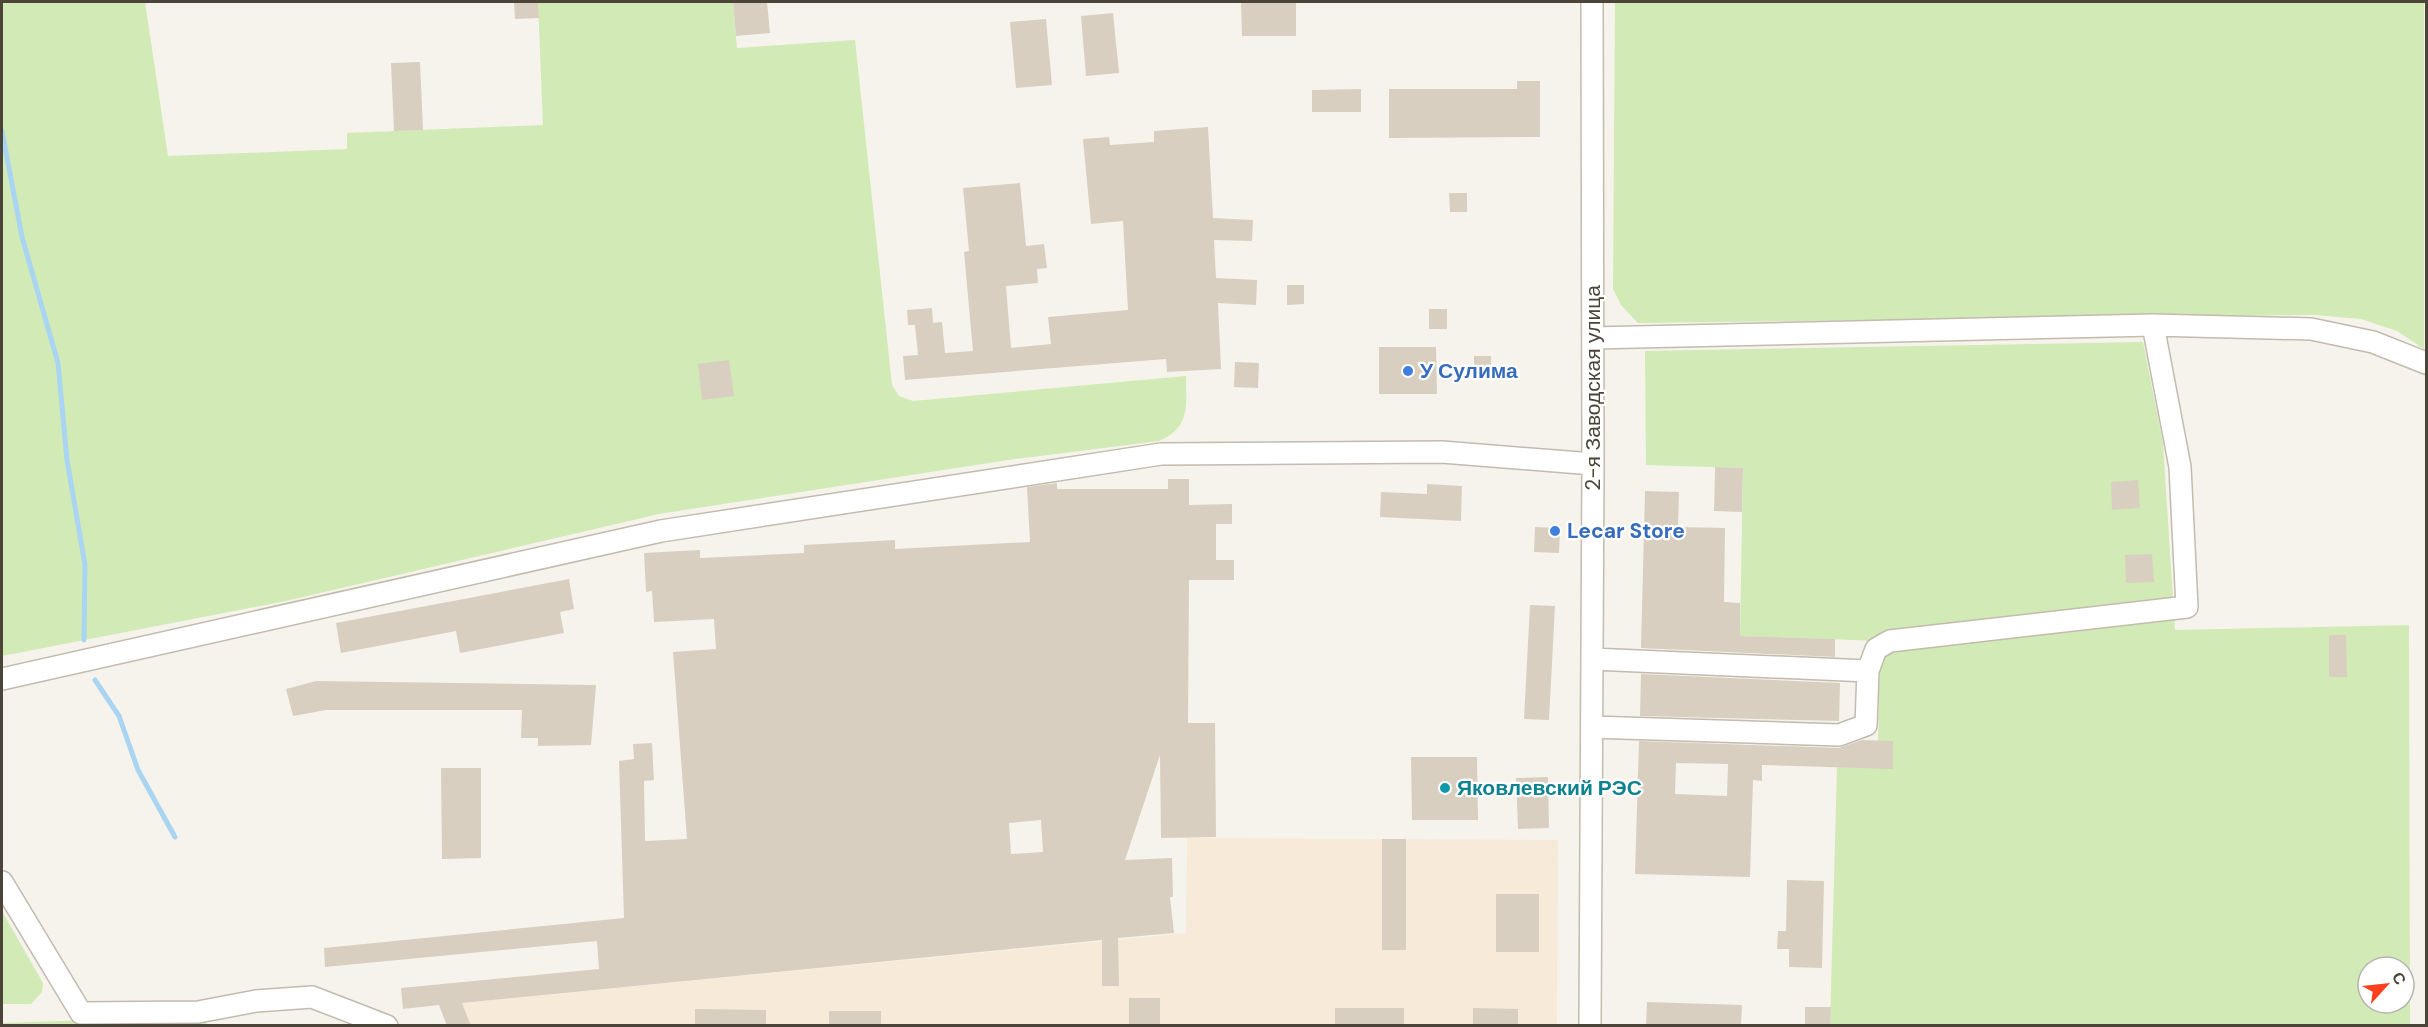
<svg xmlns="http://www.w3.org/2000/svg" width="2428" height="1027" font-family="'DM Sans',sans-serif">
	<rect width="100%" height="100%" fill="#f6f3ec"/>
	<path fill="#f7ead8" d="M1187,838L1558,840L1557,1025L471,1026L462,1003L1186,933Z"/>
	<path fill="#d2eab5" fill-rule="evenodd" d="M2,2H145L168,156L347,149V133L543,125L538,2H733L737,48L855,40L892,385L899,396L913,401L1186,376C1186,406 1191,427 1159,441L1015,459L659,514L286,601L2,656Z
		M1615,2H2424V349L2397,331L2361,319L2314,315L1638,323L1621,305L1613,289Z
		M2143,342L2163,443L2175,630L2409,625L2410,1025H1830L1837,767L1893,768V741H1878L1880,641L1740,636L1743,468L1646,465L1645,351ZM2368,967H2404V1003H2368Z
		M2,911L43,983L42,992L31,1004H2Z
		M203,1016L207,1025L2,1026V1023Z"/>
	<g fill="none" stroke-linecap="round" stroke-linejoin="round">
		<path stroke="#a9d4f2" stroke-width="5" d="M2,131L22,237L58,363L67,460L85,565L84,640
			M95,680L119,716L138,770L175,837"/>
	</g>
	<path fill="#d8cfc1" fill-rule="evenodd" d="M514,2H538L539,18L515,19Z
		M733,2H767L770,33L736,36Z
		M1241,2H1296V36H1242Z
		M1113,13L1119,73L1086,76L1081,16Z
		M1046,19L1052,85L1016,88L1010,22Z
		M420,62L423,130L394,131L391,63Z
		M1517,81H1540V137L1389,138V89H1517Z
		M1361,89V112H1312V90Z
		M1208,127L1213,218L1253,220L1252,241L1214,240L1216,278L1257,280L1256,305L1218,303L1221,369L1167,372L1166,359L905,380L903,356L918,355L915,325H908L907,310L932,308L933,323L942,322L945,353L973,351L964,252L969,251L963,188L1020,183L1026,246L1044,244L1047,268L1037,269L1038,283L1006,286L1011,348L1051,344L1048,317L1128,310L1123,221L1091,224L1083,139L1109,137L1110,145L1154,142V131Z
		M1449,193H1467V212H1450Z
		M1287,285H1304V304L1287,305Z
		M1429,309H1447V329H1429Z
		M1379,347H1436L1437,394H1379Z
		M1474,356H1491V375H1474Z
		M729,360L734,396L702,400L698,364Z
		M1235,362L1259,363L1258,388L1234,387Z
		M1715,467L1743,468L1742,512L1714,511Z
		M1168,479H1189V505L1232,504V524H1216V560H1234V580H1189L1188,723H1215L1216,837L1161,838L1160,755L1125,860L1172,858L1173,897H1170L1174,933L1118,938L1119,986H1102V940L462,1003L471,1026H447L439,1005L403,1009L401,988L599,969L597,941L325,967L324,948L624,918L619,761L634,759L633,744L652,743L654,780L644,781L645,841L687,839L673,652L716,649L714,619L654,622L652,591L646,592L644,553L700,550V558L804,553V545L895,540V549L1030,542L1027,487L1057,483V489H1168ZM1041,820L1043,852L1011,854L1009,823Z
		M2138,480L2140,508L2112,510L2111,482Z
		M1427,484L1462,486L1461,521L1380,517L1381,492L1427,494Z
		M1645,491L1679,492L1678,527L1725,528L1724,602L1740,603V636L1835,639V657L1641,648Z
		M1535,527L1560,528L1559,553L1534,552Z
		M2152,554L2154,582L2126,583L2125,555Z
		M569,579L574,609L560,612L564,633L460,653L456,631L341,653L336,623Z
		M1530,605L1555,606L1549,720L1524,719Z
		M2329,635H2346L2347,677H2329Z
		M1641,674L1840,683L1839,721L1640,716Z
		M316,681L596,685L591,745L538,746V738H521L522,710H326L293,716L286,689Z
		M1862,740L1893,741V769L1762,765V781L1753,780L1750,877L1635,874L1639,741L1839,748ZM1676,763L1728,764L1727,796L1675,794Z
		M1411,757H1477L1478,820H1412Z
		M441,768H481V858L442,859Z
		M1548,777L1549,828L1518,829L1516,778Z
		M1382,839H1406V950H1382Z
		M1787,880L1824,881L1822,968L1789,967V949H1777L1778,931H1786Z
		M1496,894H1539V952H1496Z
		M1129,998H1160V1026H1129Z
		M1647,1002L1742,1005L1741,1026H1646Z
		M1805,1007H1831L1830,1026H1805Z
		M1335,1008H1404V1026H1335Z
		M1473,1008L1518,1009V1026H1473Z
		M695,1009L766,1010V1026H695Z
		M829,1011H881V1026H829Z"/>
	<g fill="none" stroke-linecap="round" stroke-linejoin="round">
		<g stroke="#c2bbae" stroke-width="24">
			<path id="minor" d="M1593,338L2153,325L2311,329L2373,342L2426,363
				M1592,659L1868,671
				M2,679L661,531L1161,454L1442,452L1593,464
				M1592,727L1839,735L1866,725L1868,671L1876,649L1890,641L2187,607L2180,467L2153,325
				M2,882L81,1013L198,1012L256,1001L312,997L387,1026
				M1590,1026L1593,464L1592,2"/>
		</g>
		<use href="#minor" stroke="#fff" stroke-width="21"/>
	</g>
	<g fill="#3f7fe0" stroke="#fff" stroke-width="2">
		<circle cx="1408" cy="371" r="6"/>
		<circle cx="1555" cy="531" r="6"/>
	</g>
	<circle fill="#0f9aa8" stroke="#fff" stroke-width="2" cx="1445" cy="788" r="6"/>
	<g text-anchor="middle" stroke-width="4.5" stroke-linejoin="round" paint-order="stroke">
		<g font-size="21" font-weight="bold" fill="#366cbe" stroke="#fff" text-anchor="start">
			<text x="1420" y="378">У Сулима</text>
			<text x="1567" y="538">Lecar Store</text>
		</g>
		<g font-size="21" fill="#4b4439" stroke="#fff">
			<text transform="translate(1593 388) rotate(-90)" y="7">2-я Заводская улица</text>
		</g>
		<g font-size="21" font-weight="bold" fill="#0d838f" stroke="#fff" text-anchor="start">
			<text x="1457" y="795">Яковлевский РЭС</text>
		</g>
	</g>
	<rect width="2428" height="1027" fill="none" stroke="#4b4439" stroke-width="6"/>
	<g transform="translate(2386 985) rotate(63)"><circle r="28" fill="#ffffff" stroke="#b7b4b0" stroke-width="1.5"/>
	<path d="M0-4.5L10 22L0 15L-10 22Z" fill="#fc3f1d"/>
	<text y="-9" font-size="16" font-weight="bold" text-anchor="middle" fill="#4b4439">С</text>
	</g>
</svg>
